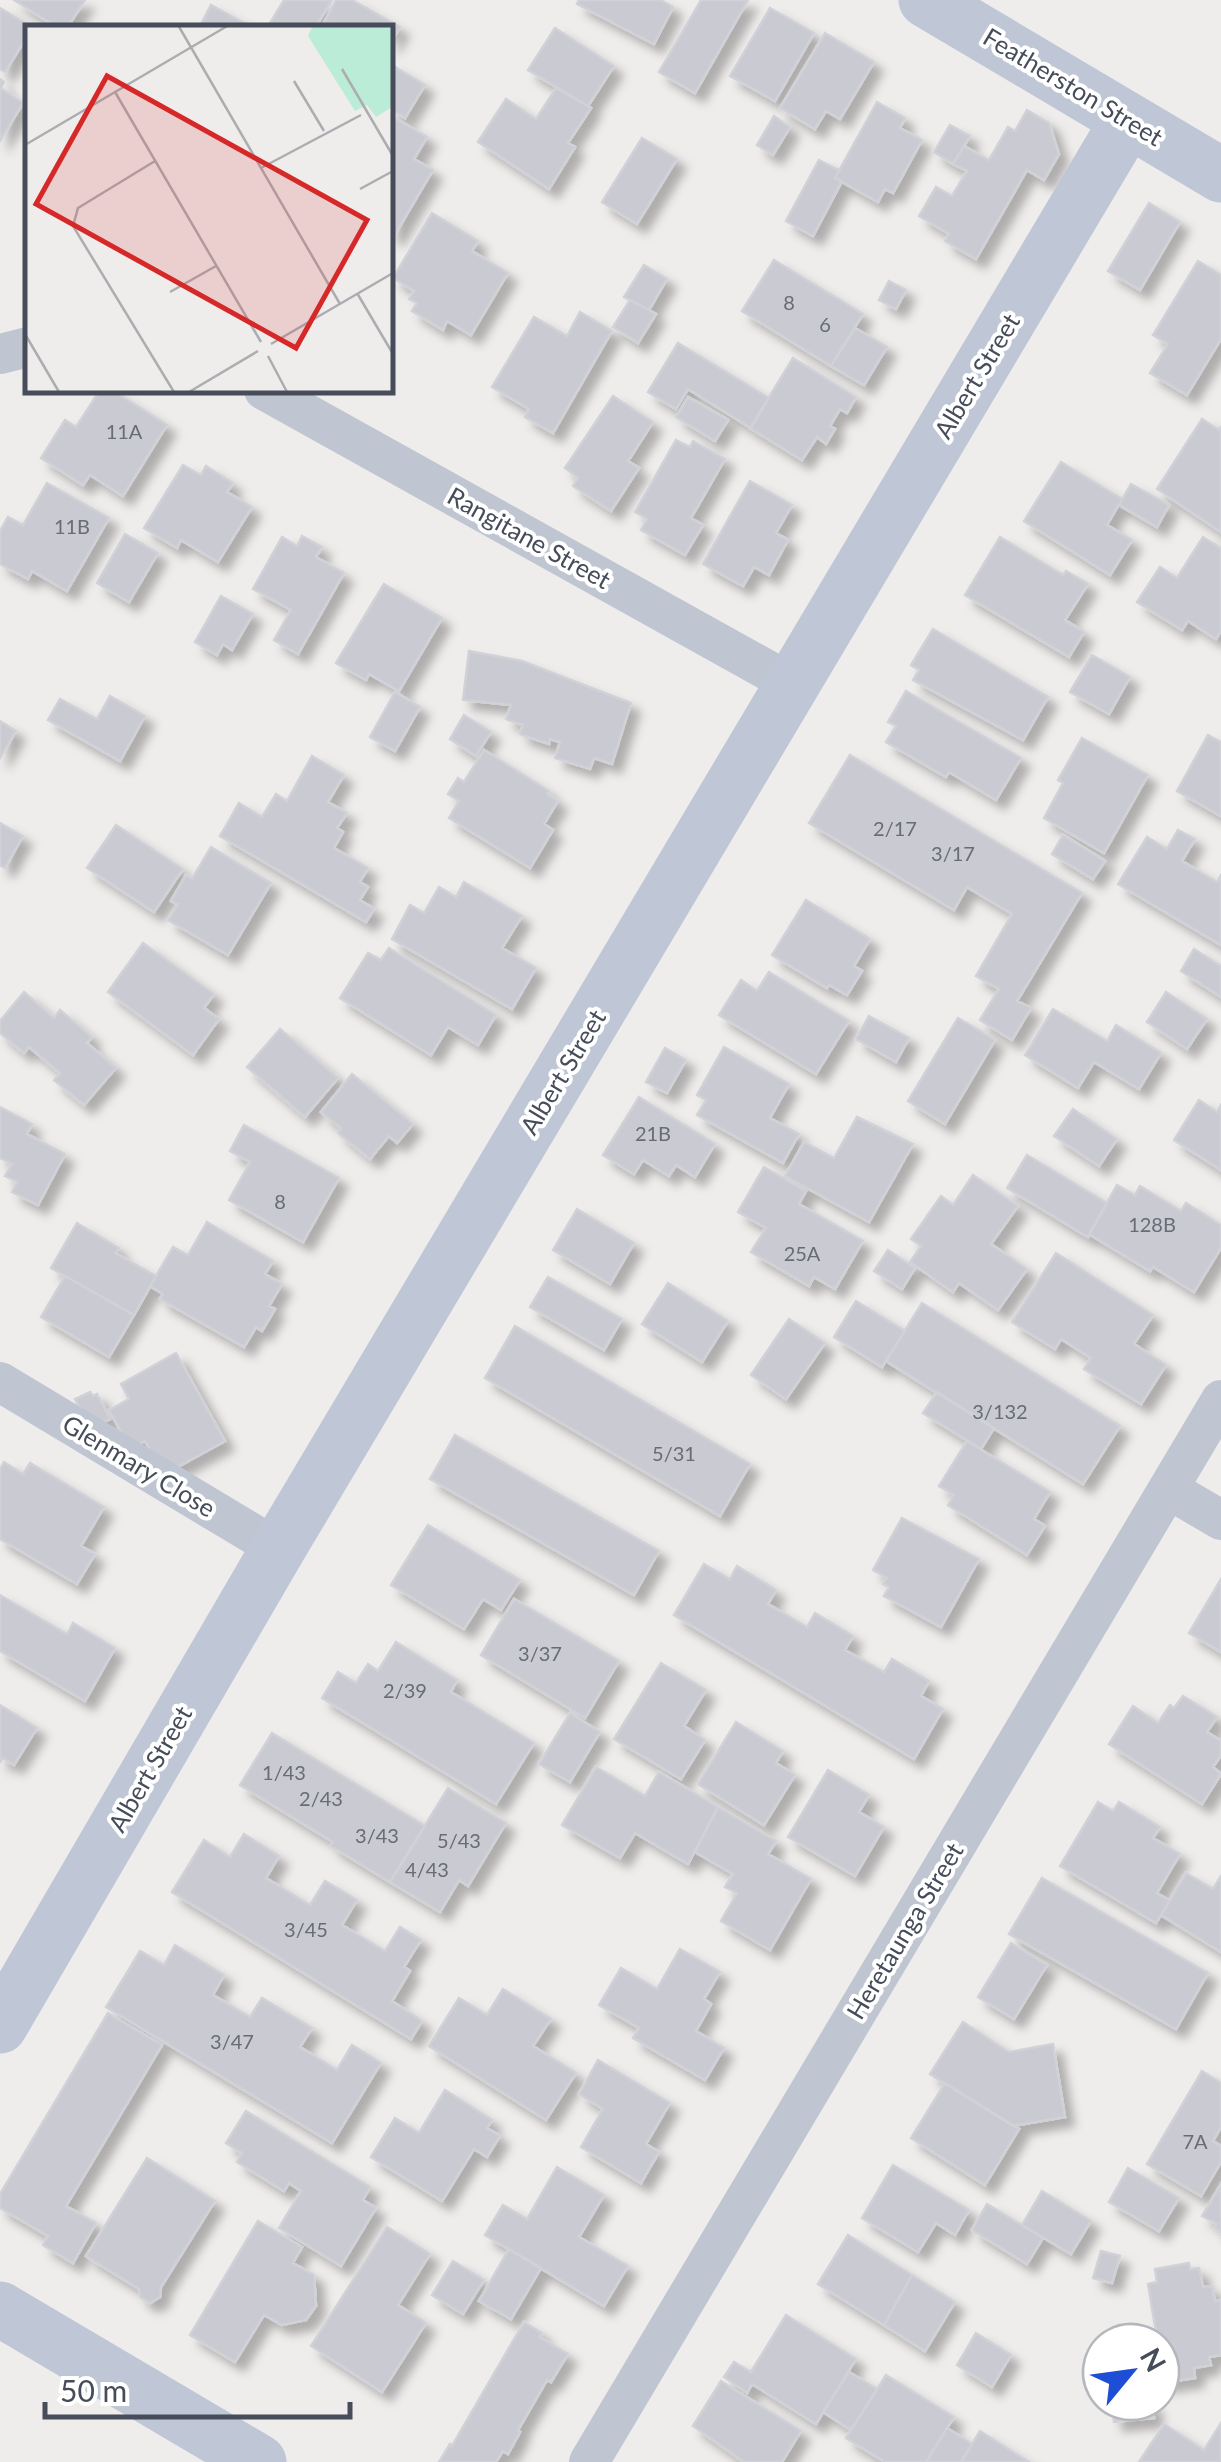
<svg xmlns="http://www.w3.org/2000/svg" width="1221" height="2462" font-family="Lato,sans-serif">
	<defs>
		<filter id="shadow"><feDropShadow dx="9" dy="9" stdDeviation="5" flood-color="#0004"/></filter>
	</defs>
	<rect width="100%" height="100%" fill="#efedec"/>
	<path fill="#cacad2" stroke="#d1d1d8" stroke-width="2.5" filter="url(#shadow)" d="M14,0H85L67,28H58Z
		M284,0H332L315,28H267Z
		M336,0H352L400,27L390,44V28H321Z
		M579,0H661L673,7L654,44L577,4Z
		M701,0H748L695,93L659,72Z
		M211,5L250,26L249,28H199Z
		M0,8L32,27L28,28V35L5,72L0,69Z
		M770,8L814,33L775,101L730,76Z
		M555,28L614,66L588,106L528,70Z
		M825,33L874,62L840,119L826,111L815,129L780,108Z
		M392,65L425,85L405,118L390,109Z
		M0,79L4,82L1,88L23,103L0,141Z
		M556,88L591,108L568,143L575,147L549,189L478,142L506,99L536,119Z
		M877,102L905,118L900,128L922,140L893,193L885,189L878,202L835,178Z
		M1027,110L1049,123L1059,154L1044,180L1027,170L976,259L945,241L949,234L919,216L936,187L952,196L967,171L953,164L964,146L989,160L1008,127L1015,131Z
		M390,115L427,137L414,159L433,170L394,236L390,234Z
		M774,116L790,127L773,155L757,145Z
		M950,125L970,136L953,164L934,152Z
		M642,138L677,159L637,224L602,202Z
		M819,160L839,170L835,178L842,181L813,236L786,221Z
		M1149,203L1180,222L1140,290L1108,271Z
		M432,213L478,241L472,251L508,273L471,335L447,321L443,330L412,311L417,303L409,299L414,291L393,278Z
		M774,260L863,314L831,366L742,311Z
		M1198,261L1221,275V339L1187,395L1150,373L1168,344L1153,335Z
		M644,265L667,279L649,310L624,297Z
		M889,281L906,290L896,309L879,300Z
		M630,300L656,314L638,343L613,327Z
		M580,312L612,331L553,433L525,417L529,409L492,387L534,317L567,336Z
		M855,328L887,347L864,385L831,366Z
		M678,343L769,398L751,428L688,389L676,409L648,392Z
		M793,358L856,397L847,413L840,409L830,426L835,429L826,444L817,437L802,460L750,428Z
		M100,390H112L167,425L123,496L90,475L83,485L41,458L65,420L76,427Z
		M613,396L653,422L628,461L639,468L611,511L573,486L578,478L565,468Z
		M688,397L728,420L715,441L676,417Z
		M1202,419L1219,430L1221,426V532L1157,489Z
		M676,440L690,447L693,441L725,459L691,518L703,525L685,555L641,530L647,519L635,512Z
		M1061,462L1122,499L1107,525L1132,540L1110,575L1024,521Z
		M183,465L201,475L206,466L233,483L227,492L252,507L218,562L181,540L177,548L144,528Z
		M750,481L792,505L776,533L788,540L769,575L754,567L743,586L703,564Z
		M47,483L109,518L67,591L32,571L28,579L0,564V531L8,517L23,525Z
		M1131,484L1169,505L1157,527L1119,505Z
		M125,534L158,553L129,602L97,583Z
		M302,536L322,547L316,557L344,573L298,654L274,640L291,610L253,589L282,537L297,546Z
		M1000,537L1063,575L1066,571L1088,584L1065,620L1084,632L1069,657L965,595Z
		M1203,537L1221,548V631L1216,639L1188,621L1182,630L1137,602L1160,567L1177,578Z
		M384,584L442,618L399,691L369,674L366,680L336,663Z
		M221,596L253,614L232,650L223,644L217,655L195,642Z
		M933,629L1048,697L1023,740L913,680L919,670L911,665Z
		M469,651L522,661L631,703L612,764L594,758L590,769L555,758L560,742L550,739L549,744L520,734L523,725L506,719L511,705L463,700Z
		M1092,655L1130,677L1109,714L1070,692Z
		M906,691L1021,758L996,800L949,772L946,777L886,742L896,726L888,722Z
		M395,692L420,707L395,751L370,737Z
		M110,696L145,716L120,761L48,720L60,699L97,719Z
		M464,715L491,732L476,756L450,739Z
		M0,721L16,731L0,758Z
		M1208,735L1221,742V816L1177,791Z
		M1082,738L1148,775L1104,853L1044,818L1063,783L1058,780Z
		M484,750L549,791L547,794L558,801L544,824L553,830L530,868L449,818L459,801L448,794L458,778L464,782Z
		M850,755L1082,893L1017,1001L1031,1008L1012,1040L980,1020L999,989L976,976L1012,914L967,887L954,910L809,823Z
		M312,756L344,775L328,802L347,813L337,828L343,832L334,848L368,868L360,882L368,887L360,900L374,909L366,922L220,836L239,803L262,817L276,794L287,801Z
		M0,823L23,836L5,868L0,865Z
		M116,825L183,869L154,912L87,868Z
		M1178,830L1195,839L1182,861L1217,882L1221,875V945L1118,884L1147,837L1167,849Z
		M1063,835L1105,861L1093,879L1052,854Z
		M211,847L271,883L228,955L168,920L178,904L171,901L186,875L192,879Z
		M464,882L522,916L502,948L536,968L512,1009L392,939L410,905L424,913L439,887L456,897Z
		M806,900L870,939L854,966L862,971L847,995L829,985L827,988L772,955Z
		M143,943L214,994L204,1008L219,1019L193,1055L108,992Z
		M389,948L496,1015L478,1045L448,1027L431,1055L340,998L368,953L381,960Z
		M1194,949L1221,966V997L1181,971Z
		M769,972L849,1021L816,1074L719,1015L741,980L757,991Z
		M24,992L54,1018L60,1010L92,1037L87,1043L116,1068L84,1105L54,1080L60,1073L29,1047L24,1053L0,1033V1021Z
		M1166,992L1207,1019L1187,1049L1147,1022Z
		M1053,1009L1107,1041L1116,1025L1161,1053L1139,1089L1094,1062L1078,1088L1025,1055Z
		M869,1016L909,1038L896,1062L856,1039Z
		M958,1018L995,1040L945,1124L908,1101Z
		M280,1029L338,1078L305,1117L247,1067Z
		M724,1047L789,1084L770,1118L799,1134L783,1163L697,1115L706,1100L697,1095Z
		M665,1048L686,1060L667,1093L646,1082Z
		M352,1074L413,1124L397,1143L389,1136L370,1159L338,1133L341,1128L321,1112Z
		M639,1097L715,1144L695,1177L676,1165L669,1176L643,1160L634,1174L603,1155Z
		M1199,1100L1217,1112L1221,1105V1170L1174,1140Z
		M0,1107L32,1124L27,1134L65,1154L38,1205L12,1192L17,1182L5,1176L12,1164L0,1158Z
		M1073,1109L1117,1139L1099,1166L1054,1136Z
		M857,1117L913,1144L869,1222L785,1176L804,1142L834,1158Z
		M244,1125L339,1178L303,1242L229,1200L250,1162L230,1151Z
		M1027,1155L1107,1203L1088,1237L1007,1188Z
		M764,1167L806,1191L799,1204L863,1241L835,1289L814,1277L809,1286L751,1252L766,1228L738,1212Z
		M973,1175L1018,1206L991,1244L1027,1269L998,1310L959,1283L953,1292L910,1262L921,1246L911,1239L941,1196L953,1205Z
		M1117,1185L1135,1195L1140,1186L1181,1211L1186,1203L1221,1225V1248L1194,1292L1153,1267L1150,1271L1089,1234Z
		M577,1209L634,1243L610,1284L553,1250Z
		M207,1222L273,1261L265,1274L282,1284L269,1306L275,1309L262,1331L256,1327L244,1347L160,1299L163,1294L150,1286L173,1247L188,1255Z
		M77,1223L119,1248L115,1253L156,1276L134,1315L51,1268Z
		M888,1250L915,1268L902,1289L874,1271Z
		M1056,1253L1153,1315L1134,1344L1166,1365L1141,1404L1084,1369L1091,1358L1061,1339L1055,1349L1012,1322Z
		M65,1276L134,1315L109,1357L41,1317Z
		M548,1277L622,1319L604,1350L530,1307Z
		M668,1283L728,1321L702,1362L642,1324Z
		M856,1301L905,1331L882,1367L834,1337Z
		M922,1303L1120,1426L1083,1484L886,1361Z
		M789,1319L825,1343L786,1399L751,1375Z
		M515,1326L750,1464L720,1516L485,1378Z
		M176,1353L225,1441L163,1475L145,1441L131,1449L109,1410L129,1399L121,1384Z
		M90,1392L93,1396L97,1394L110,1419L90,1429L75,1399Z
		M937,1392L994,1428L981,1449L923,1413Z
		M455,1435L659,1551L634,1595L430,1479Z
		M967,1441L1050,1492L1034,1519L1045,1526L1027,1555L948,1505L954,1495L939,1486Z
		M4,1462L23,1474L30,1463L104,1507L81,1546L95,1554L77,1584L0,1539V1469Z
		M902,1518L979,1559L941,1627L884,1596L889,1587L883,1584L887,1578L873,1570Z
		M428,1525L520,1580L501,1610L483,1599L464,1629L391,1585Z
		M704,1564L730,1579L737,1566L776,1590L768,1604L807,1627L815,1613L853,1636L845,1650L884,1672L892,1659L929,1681L921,1696L943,1709L914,1759L674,1615Z
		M1221,1579V1652L1189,1633Z
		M0,1595L67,1634L73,1623L115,1648L85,1701L0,1651Z
		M514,1599L619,1661L585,1718L481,1655Z
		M396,1642L457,1680L451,1692L534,1743L496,1804L322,1698L338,1672L356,1683L368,1664L378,1671Z
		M661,1663L706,1690L684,1726L705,1740L681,1779L614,1739Z
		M1183,1696L1217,1717L1207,1732L1221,1741V1755L1213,1767L1221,1774L1202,1804L1109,1744L1133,1706L1158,1723L1170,1705L1174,1708Z
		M0,1705L37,1728L14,1765L3,1758L0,1762Z
		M570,1713L600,1732L570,1782L539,1764Z
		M736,1722L783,1751L776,1763L795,1775L764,1825L698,1784Z
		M272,1733L425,1826L390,1882L331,1846L333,1842L240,1785Z
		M596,1767L645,1796L659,1772L718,1807L688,1864L635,1833L620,1858L562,1825Z
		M828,1770L869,1795L859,1812L884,1827L855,1876L788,1837Z
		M448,1788L506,1823L468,1886L459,1880L440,1912L390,1882Z
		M1098,1802L1113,1811L1119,1802L1160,1827L1153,1838L1180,1854L1157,1893L1170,1901L1156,1923L1060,1866Z
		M718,1807L776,1841L768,1854L811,1879L770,1950L721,1921L737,1893L725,1887L733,1874L695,1852Z
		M244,1834L279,1856L266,1878L310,1905L325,1881L357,1900L342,1925L385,1951L400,1927L421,1940L404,1967L410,1971L392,2001L422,2021L411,2039L172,1892L204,1840L230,1857Z
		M1186,1873L1213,1889L1221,1876V1952L1161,1915Z
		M1042,1878L1208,1973L1176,2029L1009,1934Z
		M1011,1943L1047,1965L1014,2019L978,1997Z
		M175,1945L224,1975L213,1995L250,2017L262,1998L312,2028L300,2047L337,2070L352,2045L381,2063L332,2143L106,2007L140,1951L164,1965Z
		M680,1949L720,1972L704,1999L711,2004L696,2031L724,2048L705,2080L633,2038L639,2028L599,2005L621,1968L657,1989Z
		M503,1989L551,2019L533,2046L576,2073L546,2120L429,2046L459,1998L487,2015Z
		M108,2013L162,2045L66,2206L96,2223L73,2263L43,2245L48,2236L0,2208V2194Z
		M963,2022L1009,2052L1053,2044L1065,2117L1013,2126L930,2074Z
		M598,2060L670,2103L646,2144L659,2152L641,2183L581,2147L603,2109L579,2094Z
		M1202,2071L1221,2083V2127L1213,2141L1221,2146V2162L1201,2196L1147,2164Z
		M945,2083L1019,2129L985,2185L911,2138Z
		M445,2090L492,2120L487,2128L500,2136L487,2157L474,2149L442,2201L371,2157L395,2118L419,2133Z
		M246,2111L370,2187L363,2200L376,2208L341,2266L279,2228L301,2191L289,2183L284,2191L237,2162L242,2153L226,2143Z
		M147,2158L215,2201L161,2287L160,2297L150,2303L140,2297L139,2289L86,2256Z
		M893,2165L969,2210L955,2235L936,2223L918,2252L862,2218Z
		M557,2167L604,2195L579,2237L628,2266L604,2306L485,2235L503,2205L527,2219Z
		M1128,2168L1179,2198L1159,2231L1109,2202Z
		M1221,2184V2232L1215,2228L1217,2224L1202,2216Z
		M1042,2191L1091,2221L1071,2254L1022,2225Z
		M987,2204L1043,2238L1027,2264L972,2230Z
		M258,2221L302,2247L293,2263L314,2275L316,2306L306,2320L282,2325L264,2315L235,2362L190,2335Z
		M387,2227L430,2254L398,2305L426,2323L382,2392L311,2346Z
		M848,2235L912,2275L884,2325L818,2284Z
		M509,2249L541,2268L511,2319L479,2301Z
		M1101,2251L1120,2256L1112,2283L1093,2278Z
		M453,2261L484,2280L463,2314L432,2295Z
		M1189,2263L1190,2269L1199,2268L1203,2287L1212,2286L1215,2301L1221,2300V2355L1209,2357L1211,2365L1194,2368L1195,2378L1162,2383L1161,2342H1148L1147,2333L1156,2332L1148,2284L1157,2282L1155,2269Z
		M912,2275L955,2302L925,2351L884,2325Z
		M786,2315L856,2359L816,2424L752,2384L747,2393L724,2377L734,2362L751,2372Z
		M524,2322L542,2333L539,2337L568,2354L551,2382L547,2380L518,2430L520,2432L508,2454L503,2451L496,2462H439L450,2444L452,2446Z
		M976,2333L1011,2355L992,2387L957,2365Z
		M849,2372L877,2389L851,2430L823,2412Z
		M886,2375L954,2417L926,2462H885L846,2438Z
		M721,2381L801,2431L782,2462H744L693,2426Z
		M1112,2402H1152L1154,2418L1114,2422Z
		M1221,2423V2462H1139L1164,2424L1204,2450Z
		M947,2428L972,2444L961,2462H926Z
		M980,2431L1029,2462H961Z"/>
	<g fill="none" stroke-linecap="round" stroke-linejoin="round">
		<path stroke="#c0c6d1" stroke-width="40" d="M0,354L28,347
			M264,390L794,685
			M0,1382L278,1549
			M1168,1489L1221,1520
			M589,2462L1221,1400"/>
		<path stroke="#bfc6d5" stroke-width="55" d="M926,0L1221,175
			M0,2026L278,1549L1128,120
			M0,2309L259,2462"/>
	</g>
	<g text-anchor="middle" stroke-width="8" stroke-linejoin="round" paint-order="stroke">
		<g font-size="20" fill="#676c77">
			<text x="789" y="310">8</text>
			<text x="825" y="332">6</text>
			<text x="124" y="439">11A</text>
			<text x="72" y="534">11B</text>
			<text x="895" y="836">2/17</text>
			<text x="953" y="861">3/17</text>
			<text x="653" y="1141">21B</text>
			<text x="280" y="1209">8</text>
			<text x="1152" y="1232">128B</text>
			<text x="802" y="1261">25A</text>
			<text x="1000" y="1419">3/132</text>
			<text x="674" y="1461">5/31</text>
			<text x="540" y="1661">3/37</text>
			<text x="405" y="1698">2/39</text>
			<text x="284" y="1780">1/43</text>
			<text x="321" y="1806">2/43</text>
			<text x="377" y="1843">3/43</text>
			<text x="459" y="1848">5/43</text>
			<text x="427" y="1877">4/43</text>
			<text x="306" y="1937">3/45</text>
			<text x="232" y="2049">3/47</text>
			<text x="1195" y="2149">7A</text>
		</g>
		<g font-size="25" fill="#464c59" stroke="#fff">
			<text transform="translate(1073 87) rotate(31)" y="9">Featherston Street</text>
			<text transform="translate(977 376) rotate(-59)" y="9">Albert Street</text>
			<text transform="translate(529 538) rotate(29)" y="9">Rangitane Street</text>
			<text transform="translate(563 1072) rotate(-59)" y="9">Albert Street</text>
			<text transform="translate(139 1466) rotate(31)" y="9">Glenmary Close</text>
			<text transform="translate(150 1769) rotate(-60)" y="9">Albert Street</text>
			<text transform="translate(905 1931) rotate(-59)" y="9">Heretaunga Street</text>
		</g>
	</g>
	<g transform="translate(25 25)">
		<rect width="368" height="368" fill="#efedec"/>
		<path d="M288,0H367V82L351,92L342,80L330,86L283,11Z" fill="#bbecd7"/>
		<path fill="none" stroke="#abadb1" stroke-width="2.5" d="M153,0L315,279M317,44L368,131M269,56L299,106M90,67L236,317M0,120L204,0M130,136L53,183L48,201L149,367M236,143L336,90M335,164L368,146M145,267L191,241M332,268L368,329M0,309L34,367M246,319L368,248M243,331L262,367M164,367L233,326"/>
		<path fill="#d62828" fill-opacity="0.15" stroke="#d62828" stroke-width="5" d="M82,51L342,195L271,323L11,179Z"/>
		<rect width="368" height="368" fill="none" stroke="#464c59" stroke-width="5"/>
	</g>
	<g transform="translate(1131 2372) rotate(61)"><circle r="48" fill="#ffffff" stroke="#b5b7bd" stroke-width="2.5"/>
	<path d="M0-8L18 38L0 25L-18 38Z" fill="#1f4ed6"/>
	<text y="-15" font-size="28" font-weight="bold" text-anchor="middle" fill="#464c59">N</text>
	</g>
	<path d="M45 2402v15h305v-15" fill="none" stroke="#464c59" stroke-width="5"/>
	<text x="60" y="2402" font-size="30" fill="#464c59" stroke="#ffffff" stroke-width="8" paint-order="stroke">50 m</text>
</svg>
